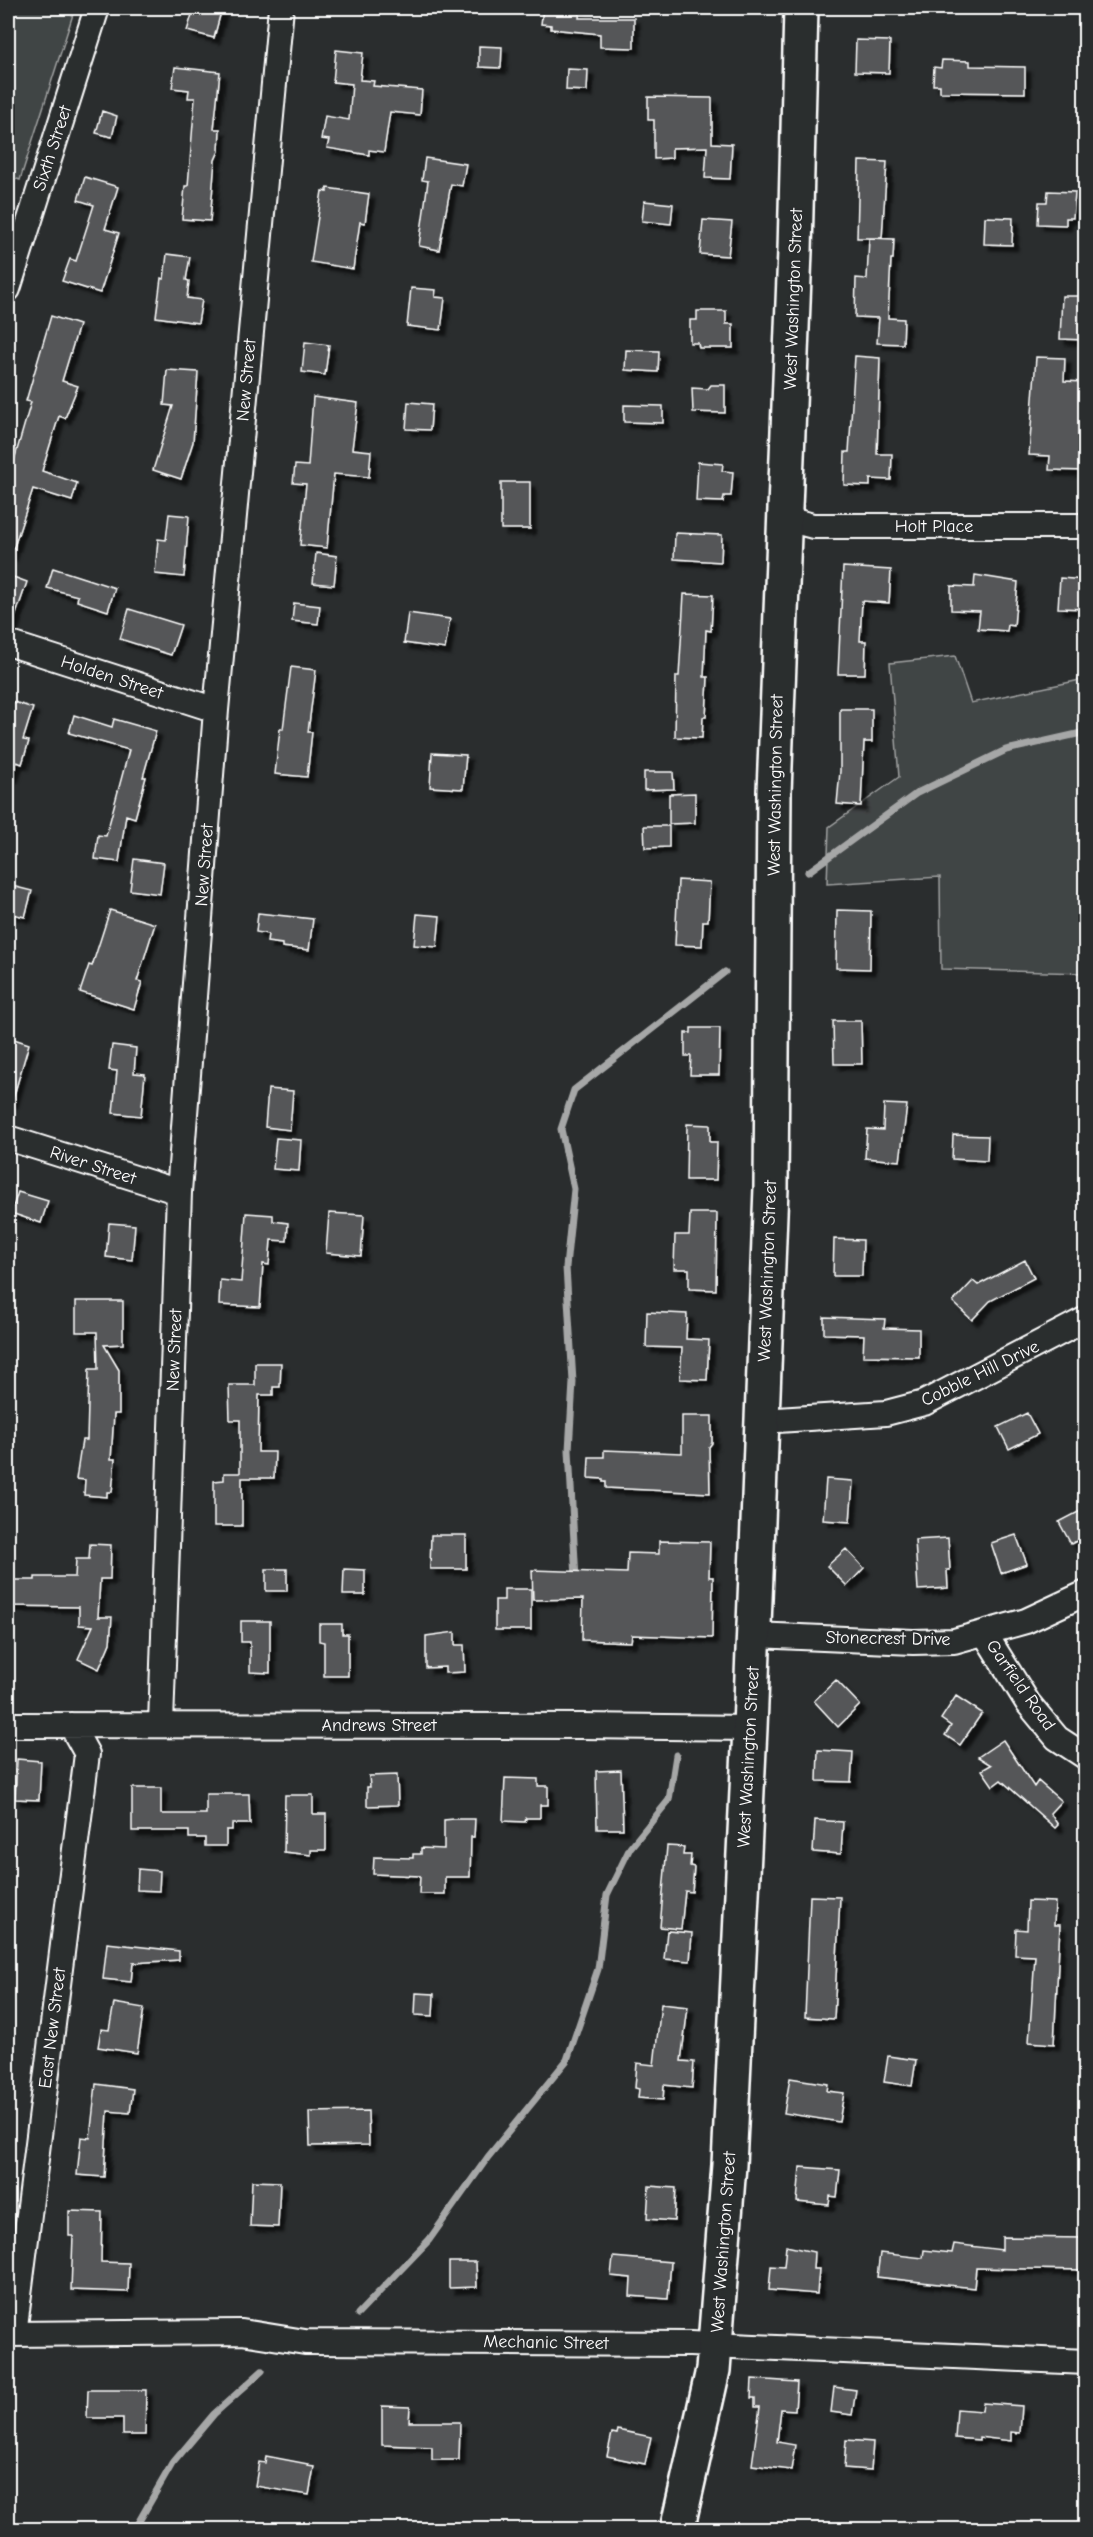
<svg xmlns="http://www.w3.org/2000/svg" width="1093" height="2537" font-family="'Comic Neue',sans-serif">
	<defs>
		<filter id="shadow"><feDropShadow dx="5.5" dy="5.5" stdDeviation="1.5" flood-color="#0009"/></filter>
	</defs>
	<rect width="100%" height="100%" fill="#2a2d2e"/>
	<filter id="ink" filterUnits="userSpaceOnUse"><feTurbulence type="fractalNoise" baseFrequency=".0167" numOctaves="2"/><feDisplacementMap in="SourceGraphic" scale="12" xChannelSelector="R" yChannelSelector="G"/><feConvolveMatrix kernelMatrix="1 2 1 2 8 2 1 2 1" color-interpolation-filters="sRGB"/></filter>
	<g filter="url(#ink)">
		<path fill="#414445" stroke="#a0a2a2" stroke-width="1.5" d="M8,8H75L20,180L8,176Z
			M955,656L971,703L1085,679V973L941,969L940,877L827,884L829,827L899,777L890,663Z"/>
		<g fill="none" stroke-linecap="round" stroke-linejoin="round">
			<path stroke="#a6a7a7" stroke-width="7" d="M808,872L917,793L1006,750L1086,732
				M576,1579L569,1450L573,1382L566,1267L574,1189L561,1129L574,1090L725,972
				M358,2314L429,2240L488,2157L567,2060L598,1969L607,1895L630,1848L669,1800L676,1755
				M134,2530L172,2464L214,2414L262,2371"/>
		</g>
		<path fill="#555758" stroke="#fff" stroke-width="1.5" filter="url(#shadow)" d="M194,8H222L214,38L187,31Z
			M543,8H580L579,18H634V48L600,47V34L551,29V25L541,24Z
			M856,40L890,41L889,73L855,72Z
			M479,46L502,47L501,68L479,67Z
			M336,50L363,53L360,80L374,81L373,86L422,90L420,115L390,112L384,152L369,150V155L327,148L329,140L321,139L325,116L349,120L352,84L333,82Z
			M942,60L970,61V66L1025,67V93L940,92V85H933L934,67L941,68Z
			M175,67L220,72L214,129H220L219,151L215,160L210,221L182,219L185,186H188L195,98H188L189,90L172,88Z
			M567,69L588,70L587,91L566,90Z
			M648,97L712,98V143L732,144L730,179L705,178L707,147L672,148V158L654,159V120H648Z
			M102,111L117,116L112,137L96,133Z
			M425,158L466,164L462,186L451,184L439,250L419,246L428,181L422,180Z
			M859,161L887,162L882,238H857Z
			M85,177L118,187L105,229L119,233L100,293L62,281L70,259L76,261L94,205L78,200Z
			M327,188L369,194L365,223L360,222L353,269L311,262L322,191L327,192Z
			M1048,191L1075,192L1073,218H1066V225L1038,224L1039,202H1047Z
			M644,201L673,204L671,224L642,221Z
			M985,217L1013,218L1012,245L984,244Z
			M703,220L732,222L728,256L700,254Z
			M869,238L894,239L893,259H891L888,318L904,319L903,344L877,343L879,318L855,317L856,278L867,279Z
			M167,254L190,257L186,280L189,281L187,298L202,300L198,323L156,317L161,278L164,279Z
			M411,288L436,290L435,297L445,298L441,330L407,326Z
			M1062,296H1086V340L1060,339Z
			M697,311H726V324H733V348H699L698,343H690V320H697Z
			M51,316L79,325L62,381L78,386L65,418L59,416L42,471L77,483L72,501L33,489L11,556L8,555V481L31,402L26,401Z
			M305,342L329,345L325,375L302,372Z
			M626,350L659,351L658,372L625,370Z
			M855,356L880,358L877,454H892L891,480L870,479V486L844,485L845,452H849Z
			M1036,357L1065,358L1064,381L1084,382L1081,444L1086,445V471L1049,470L1050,456L1029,455Z
			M167,370L198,372L193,442L181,479L153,470L173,406L164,405Z
			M711,385H725V413L693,412L692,388L708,389Z
			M313,397L358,403L352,449L371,451L369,477L334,474L327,548L300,545L306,484L293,483L295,465L308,466Z
			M408,402L432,404L430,430L406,429Z
			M624,405L663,406V423L624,422Z
			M698,462L723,464L722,471L733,472L731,496H724L723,502L696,501Z
			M501,482H530V529H501Z
			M169,514L189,516L184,577L155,574L158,539L166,540Z
			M675,533L722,535L721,562L674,559Z
			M316,553L337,556L334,585L313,583Z
			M843,567L891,570L889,603L862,601L860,641H866L865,674H838Z
			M53,568L115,588L108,611L77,601L78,596L47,588Z
			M8,575L27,582L11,629H8Z
			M975,575L1018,582L1014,626L1008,625L1007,631L978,629L980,611L951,610V586L974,587Z
			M1060,578L1086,580V609L1058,608Z
			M684,594L713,595L711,631L706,630L704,677H708L706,717H703L702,738L675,737L676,676H679Z
			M294,603L320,606L318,624L292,621Z
			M129,609L181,625L171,655L120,639Z
			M408,613L450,619L445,649L404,643Z
			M291,667L316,670L308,732H312L307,777L275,774L280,729H283Z
			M8,700L33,708L23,740L29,741L22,764L17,762L12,777L8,776Z
			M840,709H872V742H864L861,806L837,804L840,771Z
			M74,715L112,727L114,719L156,731L143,777H146L135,818L126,815L119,862L95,859L98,835L106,836L129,750L69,733Z
			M432,753L466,755L463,789L430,787Z
			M644,772H673L674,789L644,790Z
			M695,793V823L669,824V794Z
			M644,826H669V847L645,848Z
			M134,859L164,863L160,894L130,890Z
			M678,880L710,882L708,921H703L702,946L675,945Z
			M8,885L32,891L25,917L8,913Z
			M110,910L155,924L137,981L142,982L134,1009L80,992L89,965L92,966Z
			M837,910L871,911L870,969L836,968Z
			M258,913L313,919L309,950L282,947V944L267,942L268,934L256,932Z
			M417,914L440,916L437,947L414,945Z
			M833,1021H861L862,1064H834Z
			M691,1028H720L719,1075H690L691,1056H685V1033H691Z
			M8,1037L29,1044L12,1102H8Z
			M112,1045L136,1048L134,1073L145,1074L141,1116L113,1113L117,1071L109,1070Z
			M268,1089L293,1091L290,1130L265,1127Z
			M884,1104L907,1105L900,1161L865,1158L867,1129L883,1130Z
			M687,1124L710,1125V1142H717L716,1180H686Z
			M953,1135L988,1136L987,1161L952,1159Z
			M276,1138L301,1140L299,1171L273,1169Z
			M18,1192L48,1201L41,1223L11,1213Z
			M246,1213L273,1215V1221L288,1223L287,1241L271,1240L269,1265L263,1264L260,1307L219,1305L220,1280L241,1282Z
			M329,1213L364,1215L361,1256L326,1253Z
			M690,1213H717L716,1290L689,1289V1269H674L675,1235H689Z
			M109,1223L135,1225L132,1260L106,1257Z
			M834,1239L863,1240L862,1276H833Z
			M1025,1260L1034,1278L990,1301L972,1320L953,1302L973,1281L978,1285Z
			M76,1301H123V1344L104,1345L119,1370V1414H114L111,1459H115L112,1492H107V1497L84,1495L85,1480L76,1479L82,1440H87L89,1369H98L97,1332H76Z
			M647,1312L687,1314L686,1339L709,1340L707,1380L680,1379L682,1348L646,1347Z
			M824,1317L885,1319L884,1328L919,1329V1357L863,1356L864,1335L824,1334Z
			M255,1363H281L280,1387H273V1395H259L258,1452H275L274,1478H242V1526H214V1481L224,1480V1473H240V1420H230L229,1385H255Z
			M1027,1413L1038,1434L1009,1449L998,1427Z
			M682,1416H712V1443L709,1447L710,1493L606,1488V1482H603V1479L588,1478L589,1457H604V1450L682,1453Z
			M826,1479L853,1481L850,1522L823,1520Z
			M1086,1508V1536L1071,1544L1059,1522Z
			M431,1535H466V1569H430Z
			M1016,1535L1027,1564L1001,1573L991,1543Z
			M948,1538L950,1570H947L948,1588L918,1590L915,1540Z
			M659,1541L710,1542L709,1577H713L712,1638L632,1635L631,1642L582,1640L583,1599L533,1600L532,1570L627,1573L628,1553L659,1554Z
			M90,1544L111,1545L110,1579H100L98,1617H112L110,1643L99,1669L78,1659L93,1626L79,1625V1607L8,1606V1580H35V1577H75L76,1559H89Z
			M846,1549L864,1568L847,1586L827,1566Z
			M266,1569H287V1591H266Z
			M344,1569L365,1570V1595H343Z
			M504,1589H531V1630H495V1600H504Z
			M241,1621H270V1673L250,1672V1642H241Z
			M319,1624H342V1634H348V1676H324V1642L319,1641Z
			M455,1632V1645H464L465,1672L445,1673V1667L426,1668V1636Z
			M836,1680L860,1705L838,1727L814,1701Z
			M956,1696L982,1713L960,1745L945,1735L951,1726L941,1719Z
			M1003,1740L1034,1787L1038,1781L1061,1801L1050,1813L1058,1825L1055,1828L1001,1780L993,1786L982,1770L991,1765L978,1757Z
			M818,1750L853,1752L851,1782L817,1781Z
			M17,1759L41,1761L39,1800L15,1799Z
			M621,1770L623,1829H597L596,1771Z
			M397,1775L398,1805L367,1806V1787H370L369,1776Z
			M505,1778L538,1779V1786H548V1805H540V1818H526L525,1822L503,1821Z
			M132,1788H161V1814H206V1794H249L250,1824H232V1830H226V1846H205V1838H189V1831H132Z
			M285,1795H313V1814H326V1850H311V1855L284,1852Z
			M454,1819H475L474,1837H471L470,1877H445V1894H419L420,1876L373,1874L374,1857L413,1858V1854H421V1848L444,1849V1820Z
			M815,1820L843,1822L841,1854L813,1852Z
			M667,1846L684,1847L683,1855H691L690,1866L694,1867L692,1892L685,1891L681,1929L660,1927Z
			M138,1869L160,1871L159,1891L137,1890Z
			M810,1896L840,1897L834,2019L805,2017Z
			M1028,1901L1055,1902L1054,1925H1060L1054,2044L1029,2042L1035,1956L1015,1955L1016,1929L1027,1930Z
			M667,1931L692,1933L690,1961L664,1959Z
			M107,1943L179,1951V1960L133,1963L131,1982L103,1979Z
			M416,1993L434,1994L433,2016L415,2015Z
			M114,2003L144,2008L137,2053L98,2047L101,2029L109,2030Z
			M661,2004L688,2007L681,2061L694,2062L692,2088L664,2085L663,2100L638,2098L639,2089L635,2088L637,2063L654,2065Z
			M888,2056L916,2060L912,2086L884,2082Z
			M790,2078L828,2084L827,2091L844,2093L839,2122L784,2113Z
			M96,2084L133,2089L130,2113L108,2111L104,2177L77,2175L81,2137L90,2138Z
			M368,2111L369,2145L310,2146L309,2112Z
			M800,2167L840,2170L837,2197L830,2196L829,2205L797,2202Z
			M252,2181L280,2182L278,2227L250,2226Z
			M649,2186L676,2188L674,2221L647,2219Z
			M69,2211L102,2212L101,2262L129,2263L128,2292L71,2290L73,2236H69Z
			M1002,2237L1086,2238V2270L976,2268L974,2288L877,2277L880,2253L923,2258L924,2250L952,2253L954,2244L1002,2250Z
			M786,2246L814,2252L813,2269H819L817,2294L769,2290L771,2266L784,2267Z
			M613,2257L671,2262L668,2299L630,2296L631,2278L611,2276Z
			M449,2262H476L477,2287L449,2288Z
			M752,2379L797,2382L795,2410L781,2409L777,2442L795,2445L791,2470L752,2465L760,2407H755V2398H751Z
			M834,2387L856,2390L852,2415L831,2412Z
			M88,2390H146L145,2435H123V2418H87Z
			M983,2403L1022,2406L1020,2433L1011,2432V2441L979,2437V2440L955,2438L957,2409L982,2411Z
			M382,2406L410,2407L409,2422H460L459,2460H432V2447L382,2445Z
			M618,2430L651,2437L645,2464L607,2456L612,2433L617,2434Z
			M846,2440L873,2442L871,2470L844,2468Z
			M266,2456L308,2464L307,2466L314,2467L309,2495L255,2486L259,2462L265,2463Z"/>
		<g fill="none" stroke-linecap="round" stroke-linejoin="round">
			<g stroke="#fff" stroke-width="28">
				<path id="minor" d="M8,289L97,8
					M783,518L813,526H1086
					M8,643L216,710
					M8,1138L179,1192
					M762,1421L886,1413L924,1403L1086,1319
					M985,1634L1028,1703L1057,1738L1086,1757
					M754,1635L913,1642L954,1641L1026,1621L1086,1593
					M161,1724L179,1192L216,710L281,8
					M8,1725L581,1726L750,1728
					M8,2334L242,2332L305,2342L690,2344L1086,2362
					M14,2334L87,1754L71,1725"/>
			</g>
			<g stroke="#fff" stroke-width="38">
				<path id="secondary" d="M677,2530L713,2370L729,2165L750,1728L771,1188L774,792L795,251L801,8"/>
			</g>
			<use href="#minor" stroke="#2a2d2e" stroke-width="24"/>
			<use href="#secondary" stroke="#2a2d2e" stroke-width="33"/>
		</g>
	</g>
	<g text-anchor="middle" stroke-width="4.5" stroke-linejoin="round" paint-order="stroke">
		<g font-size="18" fill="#fff" stroke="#2a2d2e">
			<text transform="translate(52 148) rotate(-72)" y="6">Sixth Street</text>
			<text transform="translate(793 299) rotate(-88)" y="6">West Washington Street</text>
			<text transform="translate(246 380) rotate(-85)" y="6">New Street</text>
			<text x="934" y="532">Holt Place</text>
			<text transform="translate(112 677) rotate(18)" y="6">Holden Street</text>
			<text transform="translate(775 785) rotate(-89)" y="6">West Washington Street</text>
			<text transform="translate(204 865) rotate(-86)" y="6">New Street</text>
			<text transform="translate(93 1165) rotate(18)" y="6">River Street</text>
			<text transform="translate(767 1271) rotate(-88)" y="6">West Washington Street</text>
			<text transform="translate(174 1350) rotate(-88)" y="6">New Street</text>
			<text transform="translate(980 1373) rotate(-26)" y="6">Cobble Hill Drive</text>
			<text transform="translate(888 1638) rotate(1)" y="6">Stonecrest Drive</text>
			<text transform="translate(1021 1685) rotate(55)" y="6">Garfield Road</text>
			<text x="379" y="1731">Andrews Street</text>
			<text transform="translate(748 1757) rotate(-87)" y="6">West Washington Street</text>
			<text transform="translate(52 2028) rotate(-83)" y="6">East New Street</text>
			<text transform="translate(723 2242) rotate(-86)" y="6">West Washington Street</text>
			<text transform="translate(546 2342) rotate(1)" y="6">Mechanic Street</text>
		</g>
	</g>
	<rect width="1093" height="2537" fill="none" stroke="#2a2d2e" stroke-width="30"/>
	<rect x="15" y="15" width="1063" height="2507" fill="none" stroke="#fff" stroke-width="2" filter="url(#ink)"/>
</svg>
